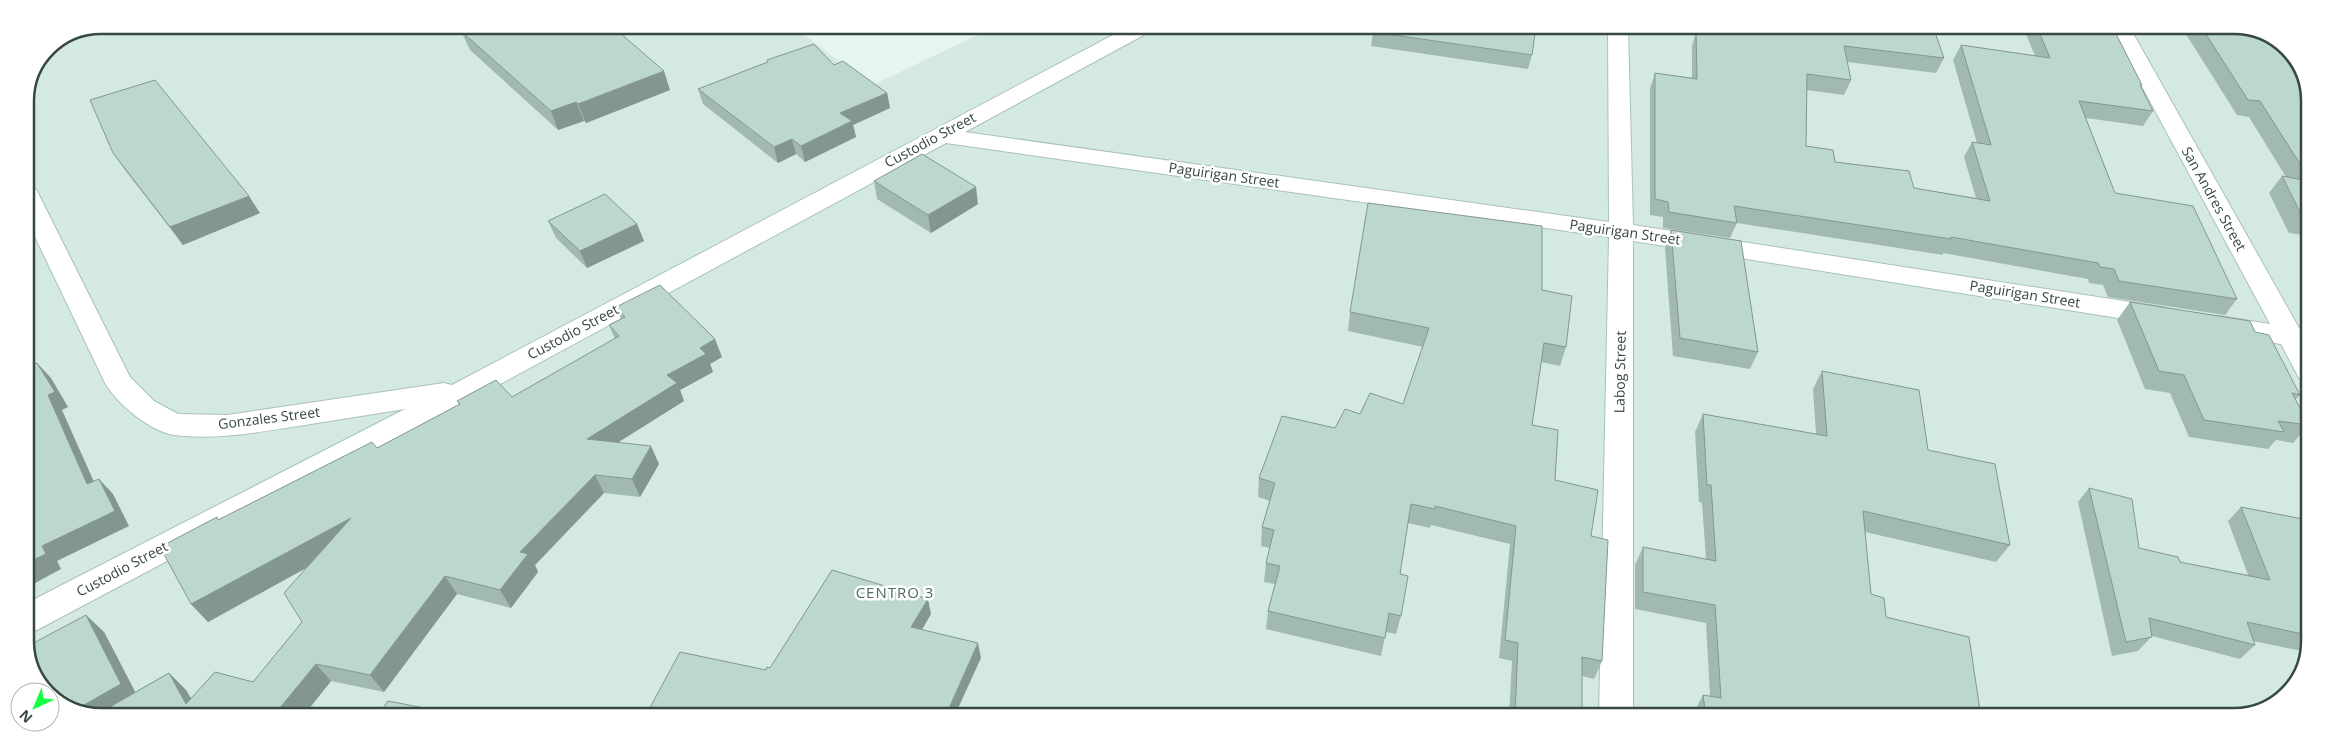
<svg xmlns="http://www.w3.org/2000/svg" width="2335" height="742" font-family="'Open Sans',sans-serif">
	<rect width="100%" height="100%" fill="#e7f5f1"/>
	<path fill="#d5e9e4" d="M101,25L793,26L871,86L996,26L2254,28L2310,96L2307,661L2280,701L2234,717L81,714L41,687L25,646V101L48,47Z"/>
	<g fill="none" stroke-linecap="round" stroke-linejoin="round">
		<g stroke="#a9c1ba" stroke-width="2">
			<path id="minor" d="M1130,26H1156L1153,30L965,132L1609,222L1608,27H1628L1633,225L2162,307L2171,310L2175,316L2171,322L2162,325L1633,241V716H1599L1609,237L946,143L476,397L37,630L25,634V604L405,409C367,415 330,421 292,427C253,433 214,440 174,435C150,431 117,404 105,383L25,216V184L33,186L37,191L130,377L154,401L178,414L227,415L444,383L452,385Z
				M2110,27L2130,28L2299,328L2309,330V381L2299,378L2281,344L2219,334L2210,331L2206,325L2210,319L2219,316L2270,324Z"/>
		</g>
		<use href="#minor" fill="#fff" fill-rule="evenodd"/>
	</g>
	<path fill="#a2b9b1" d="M477,25L616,26L618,31L670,90L586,123L584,121L558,130L470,50L461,31Z
		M1704,27H1933L1944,58L1936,73L1847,62L1851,80L1844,95L1807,90L1806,146L1835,162L1914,188L1976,198L1964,157L1972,142L1977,143L1953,60L1961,45L2035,56L2023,27L2113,28L2142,85L2141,87L2153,111L2143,126L2086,118L2115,193L2237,299L2225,315L2108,297L2103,285L2089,283L2088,279L1943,253V255L1737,223L1730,238L1663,228V217L1650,215V88L1655,73L1692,78V46L1696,32L1704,33Z
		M2182,28H2254L2310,96L2309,236L2289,233L2269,193L2282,176L2286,177L2249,117L2237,115Z
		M1373,32L1532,55L1528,69L1371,46Z
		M767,60L834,65L887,93L890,108L853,125L856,137L805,162L796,154L778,163L703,104L698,89L767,62Z
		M113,153L260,213L183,245L125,170Z
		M874,181L978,204L931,233L877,199Z
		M548,221L637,224L644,241L587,268L556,238Z
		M1671,230L1758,352L1750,369L1673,356L1665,248Z
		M1542,290L1566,347L1560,366L1541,362L1532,425L1555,480L1591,536L1602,661L1594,679L1582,676V716H1509L1512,661L1499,658L1510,544L1431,525L1430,528L1408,523L1400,574L1401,616L1396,634L1386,632L1381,656L1266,629L1268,611L1275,584L1264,582L1266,563L1270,548L1261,546L1262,527L1270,501L1258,497L1259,478L1335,428L1360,414L1403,404L1423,347L1348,331L1350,312Z
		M2130,302L2300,395L2295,400L2308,423V426L2293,443L2276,440L2268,449L2189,437L2170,393L2145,389L2117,320Z
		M616,307L722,357L710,364L713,372L680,390L684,401L618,442L659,464L640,497L604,493L535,565L538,572L511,608L457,594L384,692L331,681L304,715L81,714L104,632L135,692L169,673L186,690L191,698L253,682L302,622L308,567L208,622L191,604L219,520L377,448L459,405L457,401L512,397L615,339L609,325L621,319Z
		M1822,371L1928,450L2010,545L1996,562L1865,532L1871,594L1886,617L1981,717L1694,716V712L1703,695L1710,696L1706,623L1635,609V565L1643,547L1706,559L1702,503L1699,502L1695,432L1703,414L1816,434L1813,389Z
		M2089,488L2139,548L2180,562L2248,575L2228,521L2241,507L2308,520L2307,652L2253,641L2255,645L2240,659L2152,636L2138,651L2112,656L2078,502Z"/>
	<path fill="#849690" d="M605,26H616L618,32Z
		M664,71L670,90L586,123L578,104Z
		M887,93L890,108L853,125L856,137L805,162L801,146L840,113Z
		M576,102L584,121L558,130L551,111Z
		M792,139L796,154L778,163L774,147Z
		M976,187L978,204L931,233L928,215Z
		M249,196L260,213L183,245L170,227Z
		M637,224L644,241L587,268L580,251Z
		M715,339L722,357L710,364L713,372L680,390L684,401L595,457L587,439L700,348Z
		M37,363L51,378L68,407L62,410L102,500L87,484L48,395Z
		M651,446L659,464L640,497L632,479Z
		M595,475L604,493L535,565L538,572L511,608L500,590L520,552Z
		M99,479L113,494L129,526L57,561L61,569L26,588L25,564Z
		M351,518L364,536L208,622L191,604Z
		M445,576L457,594L384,692L370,675Z
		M928,599L931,614L915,642L911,627Z
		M86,615L104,632L140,701L116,714H81L75,710Z
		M978,643L981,658L955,715H946Z
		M316,664L331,681L304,715H274Z
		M169,673L186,690L200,714L186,704Z"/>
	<path fill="#bcd7ce" stroke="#849690" d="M477,25L612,26L664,71L578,104L576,102L551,111L461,31Z
		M1374,27H1536L1532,55L1373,32Z
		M1709,27H1933L1944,58L1844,46L1851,80L1807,74L1806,146L1833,150L1835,162L1909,171L1914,188L1990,201L1972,142L1991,145L1961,45L2050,58L2037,27L2113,28L2142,85H2140L2153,111L2079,101L2115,193L2193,206L2237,299L2119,281L2114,269L2100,267L2098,263L1951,237V239L1734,206L1737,223L1669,212L1668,202L1655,199V73L1697,79L1696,32L1709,33Z
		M2202,28H2254L2294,55L2310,96L2309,178L2260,101L2248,100Z
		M814,44L834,65L843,61L887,93L840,113L852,121L801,146L792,139L774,147L698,89L768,62L767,60Z
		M155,80L249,196L170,227L113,153L90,100Z
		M922,154L976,187L928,215L874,181Z
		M2282,176L2309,181V218L2302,216Z
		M605,194L637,224L580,251L548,221Z
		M1368,203L1542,226V290L1572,296L1566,347L1544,343L1532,425L1558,430L1555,480L1598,490L1591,536L1608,540L1602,661L1582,657V716H1515L1518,643L1505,640L1516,526L1435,506V509L1411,504L1400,574L1408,576L1401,616L1389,613L1385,638L1268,611L1280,566L1266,563L1274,530L1262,527L1275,483L1259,478L1282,416L1335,428L1345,409L1360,414L1370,393L1403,404L1429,328L1350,312Z
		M1671,230L1741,241L1758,352L1680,338Z
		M660,285L715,339L700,348L706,354L667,375L677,383L587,439L651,446L632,479L595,475L520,552L528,554L500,590L445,576L370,675L316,664L274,715L102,714L101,712L169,673L186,704L215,672L253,682L302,622L284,593L351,518L191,604L160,547L217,517L218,520L372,442L377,448L460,404L457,401L496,380L512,397L619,336L609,325L625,317L616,307Z
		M2130,302L2250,321L2255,332L2269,335L2300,395L2292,393L2308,423V425L2278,421L2284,432L2204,420L2184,375L2159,371Z
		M37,363L55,392L48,395L87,484L99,479L115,511L42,546L46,554L25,564V368Z
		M1822,371L1919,390L1928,450L1995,464L2010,545L1863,511L1871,594L1884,598L1886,617L1969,637L1981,717L1706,716L1703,695L1721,698L1715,605L1643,592V547L1716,561L1711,485H1707L1703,414L1827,436Z
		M2089,488L2132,499L2139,548L2178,557L2180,562L2270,580L2241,507L2308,520L2307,635L2247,622L2255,645L2149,618L2152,637L2126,642Z
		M832,570L928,599L911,627L978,643L946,715H646L680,652L766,670L767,667L770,668Z
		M86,615L121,684L75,710L50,693V692H48L41,687L26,647Z
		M388,701L460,715H378Z"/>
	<g text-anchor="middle" stroke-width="5" stroke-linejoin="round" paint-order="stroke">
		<g font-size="14" fill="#364842" stroke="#fff">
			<text transform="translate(930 140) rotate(-28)" y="5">Custodio Street</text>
			<text transform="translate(1224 175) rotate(8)" y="5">Paguirigan Street</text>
			<text transform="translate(2214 199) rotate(61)" y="5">San Andres Street</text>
			<text transform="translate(1625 232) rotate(8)" y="5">Paguirigan Street</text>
			<text transform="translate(2025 294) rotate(9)" y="5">Paguirigan Street</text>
			<text transform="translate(573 332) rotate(-28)" y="5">Custodio Street</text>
			<text transform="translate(1620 372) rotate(-89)" y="5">Labog Street</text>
			<text transform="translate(269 418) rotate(-7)" y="5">Gonzales Street</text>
			<text transform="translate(122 569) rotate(-28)" y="5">Custodio Street</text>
		</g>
		<g font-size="15" letter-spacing="1" fill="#4c6c61" stroke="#fff">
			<text x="895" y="598">CENTRO 3</text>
		</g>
	</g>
	<path d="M0 0H2335V742H0ZM101 34H2234A67 67 0 0 1 2301 101V641A67 67 0 0 1 2234 708H101A67 67 0 0 1 34 641V101A67 67 0 0 1 101 34Z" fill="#fff" fill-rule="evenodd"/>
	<path fill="none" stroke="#364842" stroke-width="2.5" d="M101 34H2234A67 67 0 0 1 2301 101V641A67 67 0 0 1 2234 708H101A67 67 0 0 1 34 641V101A67 67 0 0 1 101 34Z"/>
	<g transform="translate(35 707) rotate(224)"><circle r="24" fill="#ffffff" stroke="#afb6b3"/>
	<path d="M0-4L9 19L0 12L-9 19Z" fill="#14ff46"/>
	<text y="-8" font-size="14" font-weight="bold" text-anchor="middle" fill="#364842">N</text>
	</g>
</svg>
